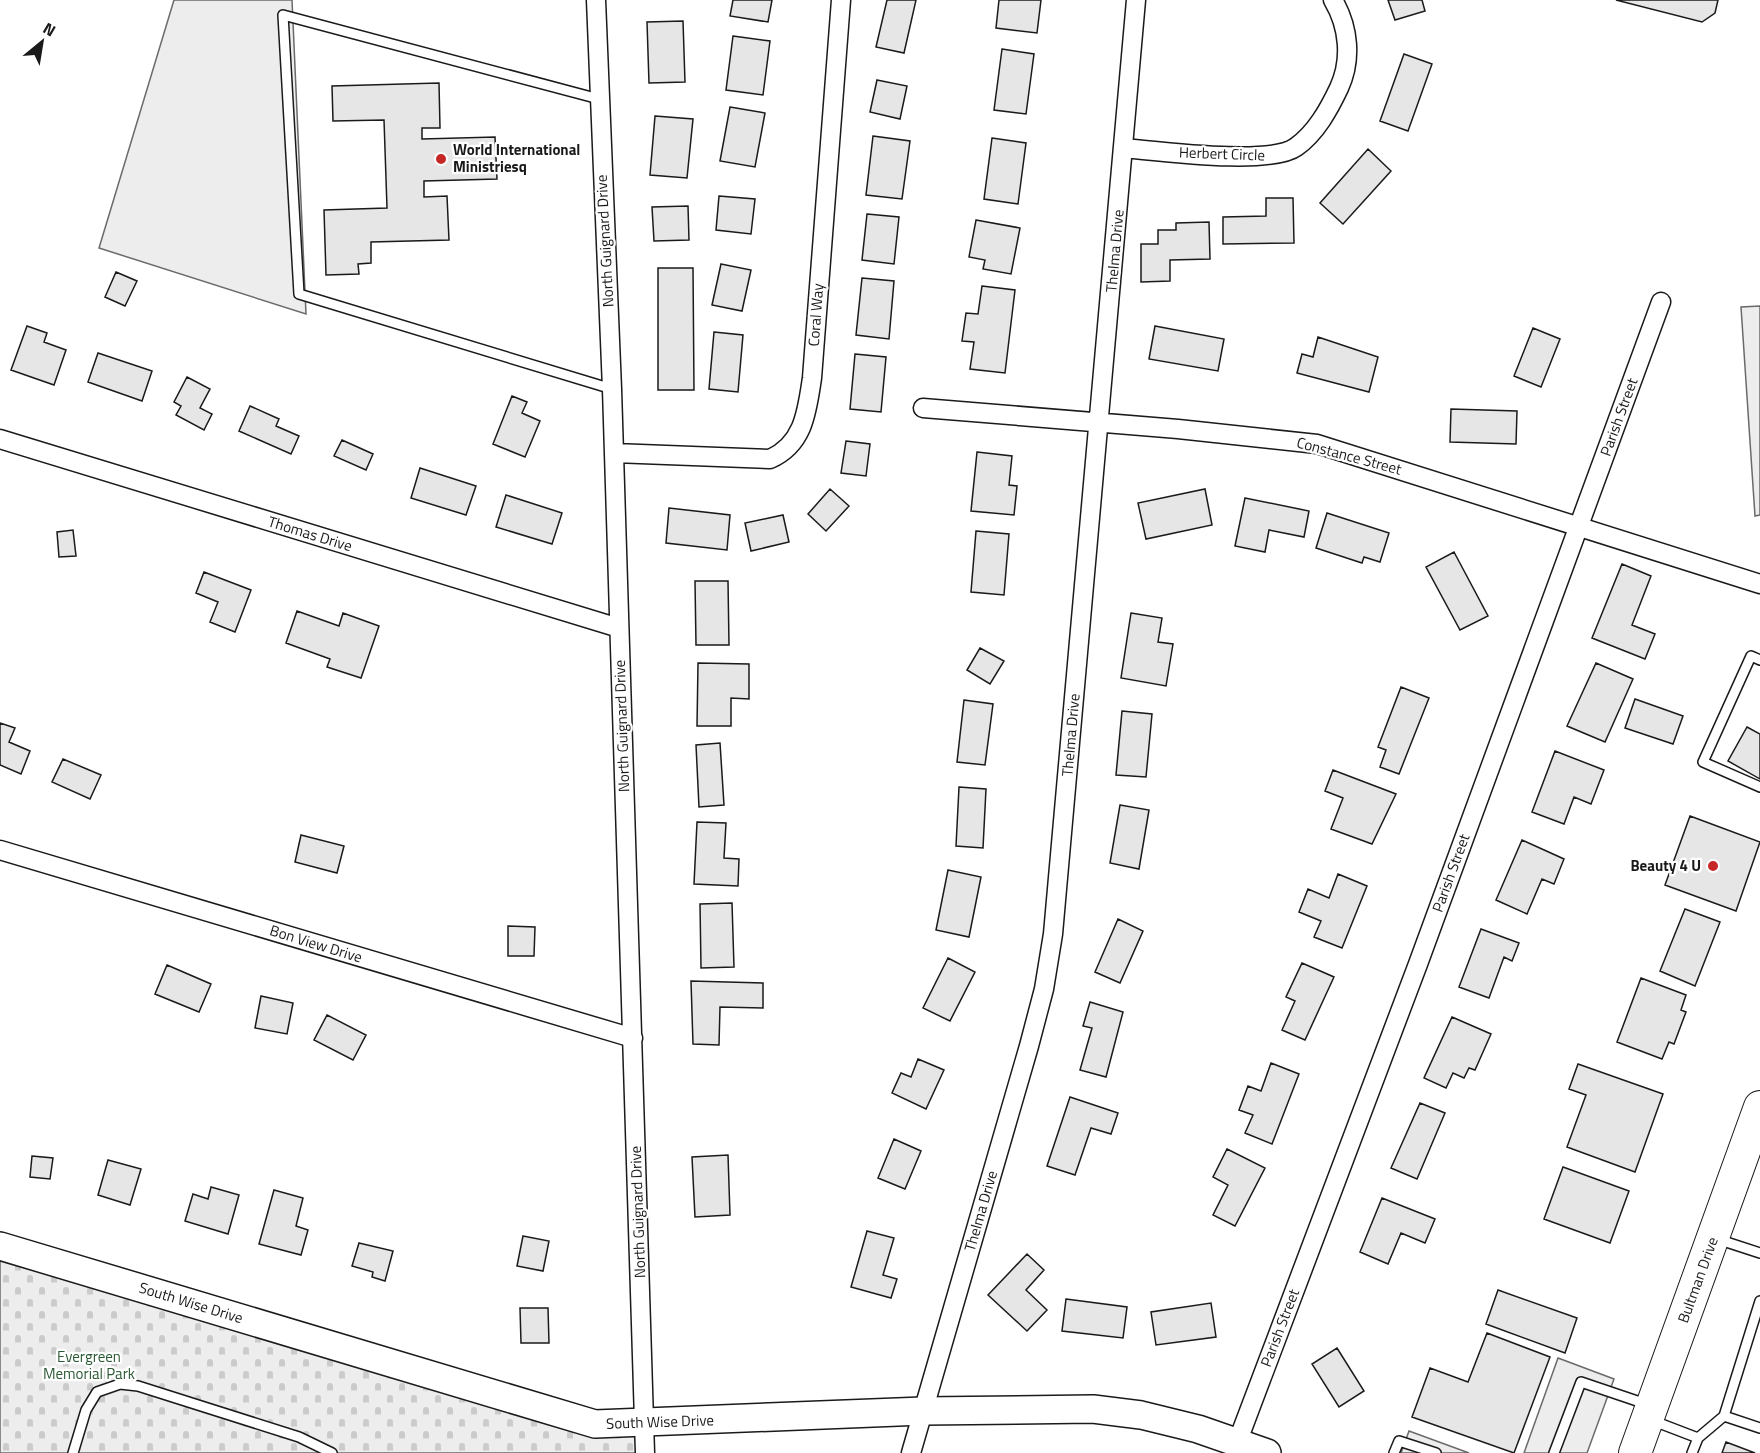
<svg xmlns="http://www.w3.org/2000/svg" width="1760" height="1453" font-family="'Titillium Web',sans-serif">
	<defs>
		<pattern id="cemetery-stones" width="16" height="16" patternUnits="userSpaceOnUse" patternTransform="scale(1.5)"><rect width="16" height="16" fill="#ededed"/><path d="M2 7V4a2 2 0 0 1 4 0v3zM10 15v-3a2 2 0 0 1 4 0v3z" fill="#cbcbcb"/></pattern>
	</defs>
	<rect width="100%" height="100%" fill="#fff"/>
	<path fill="url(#cemetery-stones)" stroke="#6a6a6a" stroke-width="1.5" d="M0,1246L594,1424L644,1423L645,1453H0Z"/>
	<path fill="#ededed" stroke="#6a6a6a" stroke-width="1.5" d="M174,0H292L306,314L99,248Z
		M1760,306V515L1755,516L1741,307Z
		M1558,1358L1614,1379L1587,1453H1524Z
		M1409,1431L1469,1453H1401Z"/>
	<path fill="#e6e6e6" stroke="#1a1a1a" stroke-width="1.5" d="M733,0H772L768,22L730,16Z
		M887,0H916L904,53L876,47Z
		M999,0H1041L1037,33L996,28Z
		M1388,0H1422L1425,11L1395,20Z
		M1616,0H1718L1715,13L1702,22Z
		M683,21L685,82L649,83L647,22Z
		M733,36L770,41L763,95L726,90Z
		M1002,49L1034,54L1026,114L994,110Z
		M1404,54L1432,64L1408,131L1380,121Z
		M877,80L907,86L900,119L870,112Z
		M439,83L440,128H422V139L495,137L497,179L424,181V197L447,196L449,240L371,242V263L358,264L359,274L326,275L324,210L387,208L384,120L333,121L332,86Z
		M730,107L765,113L755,167L720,161Z
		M655,116L693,119L687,178L650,175Z
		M873,136L910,141L902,199L866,195Z
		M992,138L1026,143L1018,204L984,199Z
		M1368,149L1391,171L1343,224L1320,203Z
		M719,196L755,199L751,234L716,230Z
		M1266,198H1293L1294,243L1223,244V217L1266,216Z
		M688,206L689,240L654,241L652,207Z
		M867,214L899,217L894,264L862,260Z
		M976,220L1020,228L1011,274L983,269L985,260L969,257Z
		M1209,222L1210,259L1170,260V281L1141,282V244H1158V230H1176V223Z
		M721,264L751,270L742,311L712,305Z
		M658,268H693L694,390H658Z
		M116,272L137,281L125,306L105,297Z
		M862,278L894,281L889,339L856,335Z
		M982,286L1015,290L1005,373L970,369L974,342L962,341L966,313L978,314Z
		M27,326L47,333L44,342L66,350L54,385L11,370Z
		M1155,326L1224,339L1218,371L1149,359Z
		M1533,328L1560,339L1541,387L1514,376Z
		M714,332L743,335L738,392L709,389Z
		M1318,337L1378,357L1369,392L1297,373L1302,354L1313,357Z
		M98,353L152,371L142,401L88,382Z
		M855,354L886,357L881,412L850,409Z
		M187,377L210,389L200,408L212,414L204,430L176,415L181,406L174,402Z
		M512,396L527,402L522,413L540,421L525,457L493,444Z
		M250,406L279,419L276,426L299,436L291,454L239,431Z
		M1451,409L1517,411L1516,444L1450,442Z
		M342,440L373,454L366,470L334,456Z
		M846,441L870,444L866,476L841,473Z
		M977,452L1012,456L1009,485L1017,486L1014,515L971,511Z
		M420,468L476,486L466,515L411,498Z
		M830,489L849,506L826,531L808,514Z
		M1205,489L1212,525L1146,539L1138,503Z
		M506,495L562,513L552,544L496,527Z
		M1245,498L1309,511L1304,537L1269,530L1265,552L1235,546Z
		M669,508L730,515L727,550L666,543Z
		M1327,513L1389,533L1380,562L1364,557L1362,563L1316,548Z
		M783,515L789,542L751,551L745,523Z
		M73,530L76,556L59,557L57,532Z
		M976,531L1009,534L1004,595L971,592Z
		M1454,552L1488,616L1460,630L1426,567Z
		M1622,564L1651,576L1632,625L1655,634L1645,659L1592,638Z
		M204,572L251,590L235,632L210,622L218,602L196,593Z
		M695,581H728L729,645H696Z
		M297,611L339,626L343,613L379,626L361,678L327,667L330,659L286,643Z
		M1131,613L1162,618L1158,642L1173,644L1166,686L1121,678Z
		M980,648L1004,661L990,684L967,670Z
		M698,663L749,664V699L731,698V726H697Z
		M1596,663L1633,679L1605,742L1567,726Z
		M1401,687L1429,698L1399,774L1380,767L1386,750L1378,747Z
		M1635,699L1683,716L1673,744L1625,728Z
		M964,700L993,704L985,765L957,762Z
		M1122,711L1152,714L1146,777L1116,775Z
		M0,723L15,728L9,742L30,751L21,774L0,765Z
		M1747,727L1760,734V779L1728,761Z
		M720,743L724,805L699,807L696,745Z
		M1555,751L1604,770L1591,804L1574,797L1564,824L1532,812Z
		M63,759L101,775L90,799L52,782Z
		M1333,770L1396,794L1372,844L1331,829L1343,798L1325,791Z
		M959,787L986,789L983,848L956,846Z
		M1120,805L1149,810L1139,869L1110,863Z
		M1690,816L1760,842L1736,911L1665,885Z
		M697,822L726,823L724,858L739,859L738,886L694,884Z
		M301,835L344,846L337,873L295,862Z
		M1522,840L1564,859L1554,884L1542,879L1527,914L1496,900Z
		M948,870L981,877L969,937L936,930Z
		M1338,874L1367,886L1342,948L1314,937L1321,921L1299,912L1308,889L1329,898Z
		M732,903L734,967L701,968L700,904Z
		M1685,909L1720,922L1695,986L1660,971Z
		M1118,919L1143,931L1120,983L1095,972Z
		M508,926L535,927L534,956H508Z
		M1481,929L1519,943L1512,961L1504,957L1489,998L1459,987Z
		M948,958L975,972L950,1021L923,1008Z
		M1302,963L1334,977L1305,1040L1282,1030L1295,1001L1286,997Z
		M167,965L211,984L199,1012L155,994Z
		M1641,978L1686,995L1681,1010L1686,1012L1674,1044L1669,1042L1662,1059L1617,1042Z
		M691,981L763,983V1008L720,1007L719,1045L693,1044Z
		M261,996L293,1003L287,1034L255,1028Z
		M1090,1002L1123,1012L1106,1077L1080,1070L1092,1028L1083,1026Z
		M327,1015L366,1035L353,1060L314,1040Z
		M1452,1017L1491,1034L1475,1070L1469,1068L1464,1078L1453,1073L1446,1088L1424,1078Z
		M918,1059L944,1070L926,1109L892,1093L901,1073L911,1077Z
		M1271,1063L1299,1074L1272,1144L1245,1133L1253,1115L1239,1110L1248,1086L1261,1091Z
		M1578,1064L1663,1094L1635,1172L1567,1147L1586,1095L1569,1089Z
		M1070,1097L1118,1113L1111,1134L1091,1128L1075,1175L1047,1166Z
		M1420,1103L1445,1113L1417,1179L1391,1168Z
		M894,1139L921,1151L905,1189L878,1178Z
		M1227,1149L1265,1168L1235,1226L1213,1215L1228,1185L1213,1177Z
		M728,1155L730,1215L695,1217L692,1157Z
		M32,1156L53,1158L50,1179L30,1177Z
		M108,1160L141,1169L130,1205L98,1195Z
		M1563,1167L1629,1191L1610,1243L1544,1219Z
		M211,1187L239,1195L228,1234L185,1221L193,1194L208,1199Z
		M274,1190L303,1198L296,1226L308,1230L301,1255L259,1244Z
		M1382,1198L1435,1219L1425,1243L1401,1233L1388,1264L1360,1252Z
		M867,1231L894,1238L883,1275L897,1279L891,1298L851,1287Z
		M523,1236L549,1241L543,1271L517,1266Z
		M359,1243L393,1251L385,1281L372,1277L373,1272L352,1266Z
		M1027,1254L1044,1270L1026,1290L1047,1310L1027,1331L988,1295Z
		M1498,1290L1577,1318L1565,1353L1486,1324Z
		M1066,1299L1127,1307L1123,1338L1062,1331Z
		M1211,1303L1216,1337L1156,1345L1151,1312Z
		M520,1308H548L549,1343H521Z
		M1487,1333L1550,1357L1514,1453L1412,1417L1430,1368L1468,1382Z
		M1337,1348L1364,1391L1339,1407L1312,1364Z
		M1726,1442L1755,1453H1722Z"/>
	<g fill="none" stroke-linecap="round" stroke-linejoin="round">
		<g stroke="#1a1a1a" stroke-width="12">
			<path id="service" d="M599,99L283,15L299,294L612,389
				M1760,660L1751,656L1703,762L1760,787
				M1717,1239L1760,1253
				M1724,1416L1760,1428
				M1651,1420L1698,1438L1692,1453
				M1698,1438L1724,1416L1760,1301
				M73,1453L86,1410L97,1392L120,1384L138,1386L299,1437L332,1453
				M1394,1453L1399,1441L1436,1453
				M1554,1453L1581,1382L1646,1404"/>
		</g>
		<g stroke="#1a1a1a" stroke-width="21">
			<path id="minor" d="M596,0L612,389L645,1453
				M1123,148C1159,151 1270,166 1296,147C1316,133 1329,109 1339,88C1352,60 1349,27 1333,0
				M923,408L1178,429L1317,444L1760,584
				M0,439L619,628
				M614,453L770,459C804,444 807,411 812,378L841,0
				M0,850L633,1038
				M1237,1443L1418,964L1661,302
				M911,1453L1029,1046L1044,989L1053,934L1136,0"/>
		</g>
		<g stroke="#1a1a1a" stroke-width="30">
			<path id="secondary" d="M0,1246L595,1424L923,1411L1093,1409L1141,1415L1198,1429L1267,1453"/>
		</g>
		<g stroke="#1a1a1a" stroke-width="34">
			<path id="trunk" d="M1635,1453L1760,1107"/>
		</g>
		<use href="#service" stroke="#fff" stroke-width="9"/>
		<use href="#minor" stroke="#fff" stroke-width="18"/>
		<use href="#secondary" stroke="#fff" stroke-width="27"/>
		<use href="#trunk" stroke="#fff" stroke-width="32"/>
	</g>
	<g fill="#c62828" stroke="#fff" stroke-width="2">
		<circle cx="441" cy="159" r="6"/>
		<circle cx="1713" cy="866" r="6"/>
	</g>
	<g text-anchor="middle" stroke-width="4.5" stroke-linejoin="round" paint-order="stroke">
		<g font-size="15" font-weight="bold" fill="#1a1a1a" stroke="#fff" text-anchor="start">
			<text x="453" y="155">World International<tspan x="453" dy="17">Ministriesq</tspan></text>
			<text x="1701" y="871" text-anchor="end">Beauty 4 U</text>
		</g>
		<g font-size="15" fill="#1a1a1a" stroke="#fff">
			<text transform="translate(1222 154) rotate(2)" y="5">Herbert Circle</text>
			<text transform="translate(605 241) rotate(-93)" y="5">North Guignard Drive</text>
			<text transform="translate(1115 251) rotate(-85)" y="5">Thelma Drive</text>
			<text transform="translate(816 315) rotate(-86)" y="5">Coral Way</text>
			<text transform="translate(1619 417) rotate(-70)" y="5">Parish Street</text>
			<text transform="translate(1349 456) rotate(15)" y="5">Constance Street</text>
			<text transform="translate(310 534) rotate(17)" y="5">Thomas Drive</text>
			<text transform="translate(622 726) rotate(-92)" y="5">North Guignard Drive</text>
			<text transform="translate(1071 735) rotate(-85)" y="5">Thelma Drive</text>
			<text transform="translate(1451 873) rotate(-70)" y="5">Parish Street</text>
			<text transform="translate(316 944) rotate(17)" y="5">Bon View Drive</text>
			<text transform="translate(981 1211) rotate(-74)" y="5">Thelma Drive</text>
			<text transform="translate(638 1212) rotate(-92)" y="5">North Guignard Drive</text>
			<text transform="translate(1698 1280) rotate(-70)" y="5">Bultman Drive</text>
			<text transform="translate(191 1303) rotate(17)" y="5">South Wise Drive</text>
			<text transform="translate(1280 1328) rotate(-69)" y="5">Parish Street</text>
			<text transform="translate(660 1422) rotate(-2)" y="5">South Wise Drive</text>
		</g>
		<g font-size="15" fill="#2b5a34" stroke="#fff">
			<text x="89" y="1362">Evergreen<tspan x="89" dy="17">Memorial Park</tspan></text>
		</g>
	</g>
	<g transform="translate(42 42) rotate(30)" stroke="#ffffff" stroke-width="4.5" paint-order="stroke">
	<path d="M0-4.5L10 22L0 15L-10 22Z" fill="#1a1a1a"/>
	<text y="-9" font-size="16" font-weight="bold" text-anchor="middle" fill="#1a1a1a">N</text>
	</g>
</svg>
